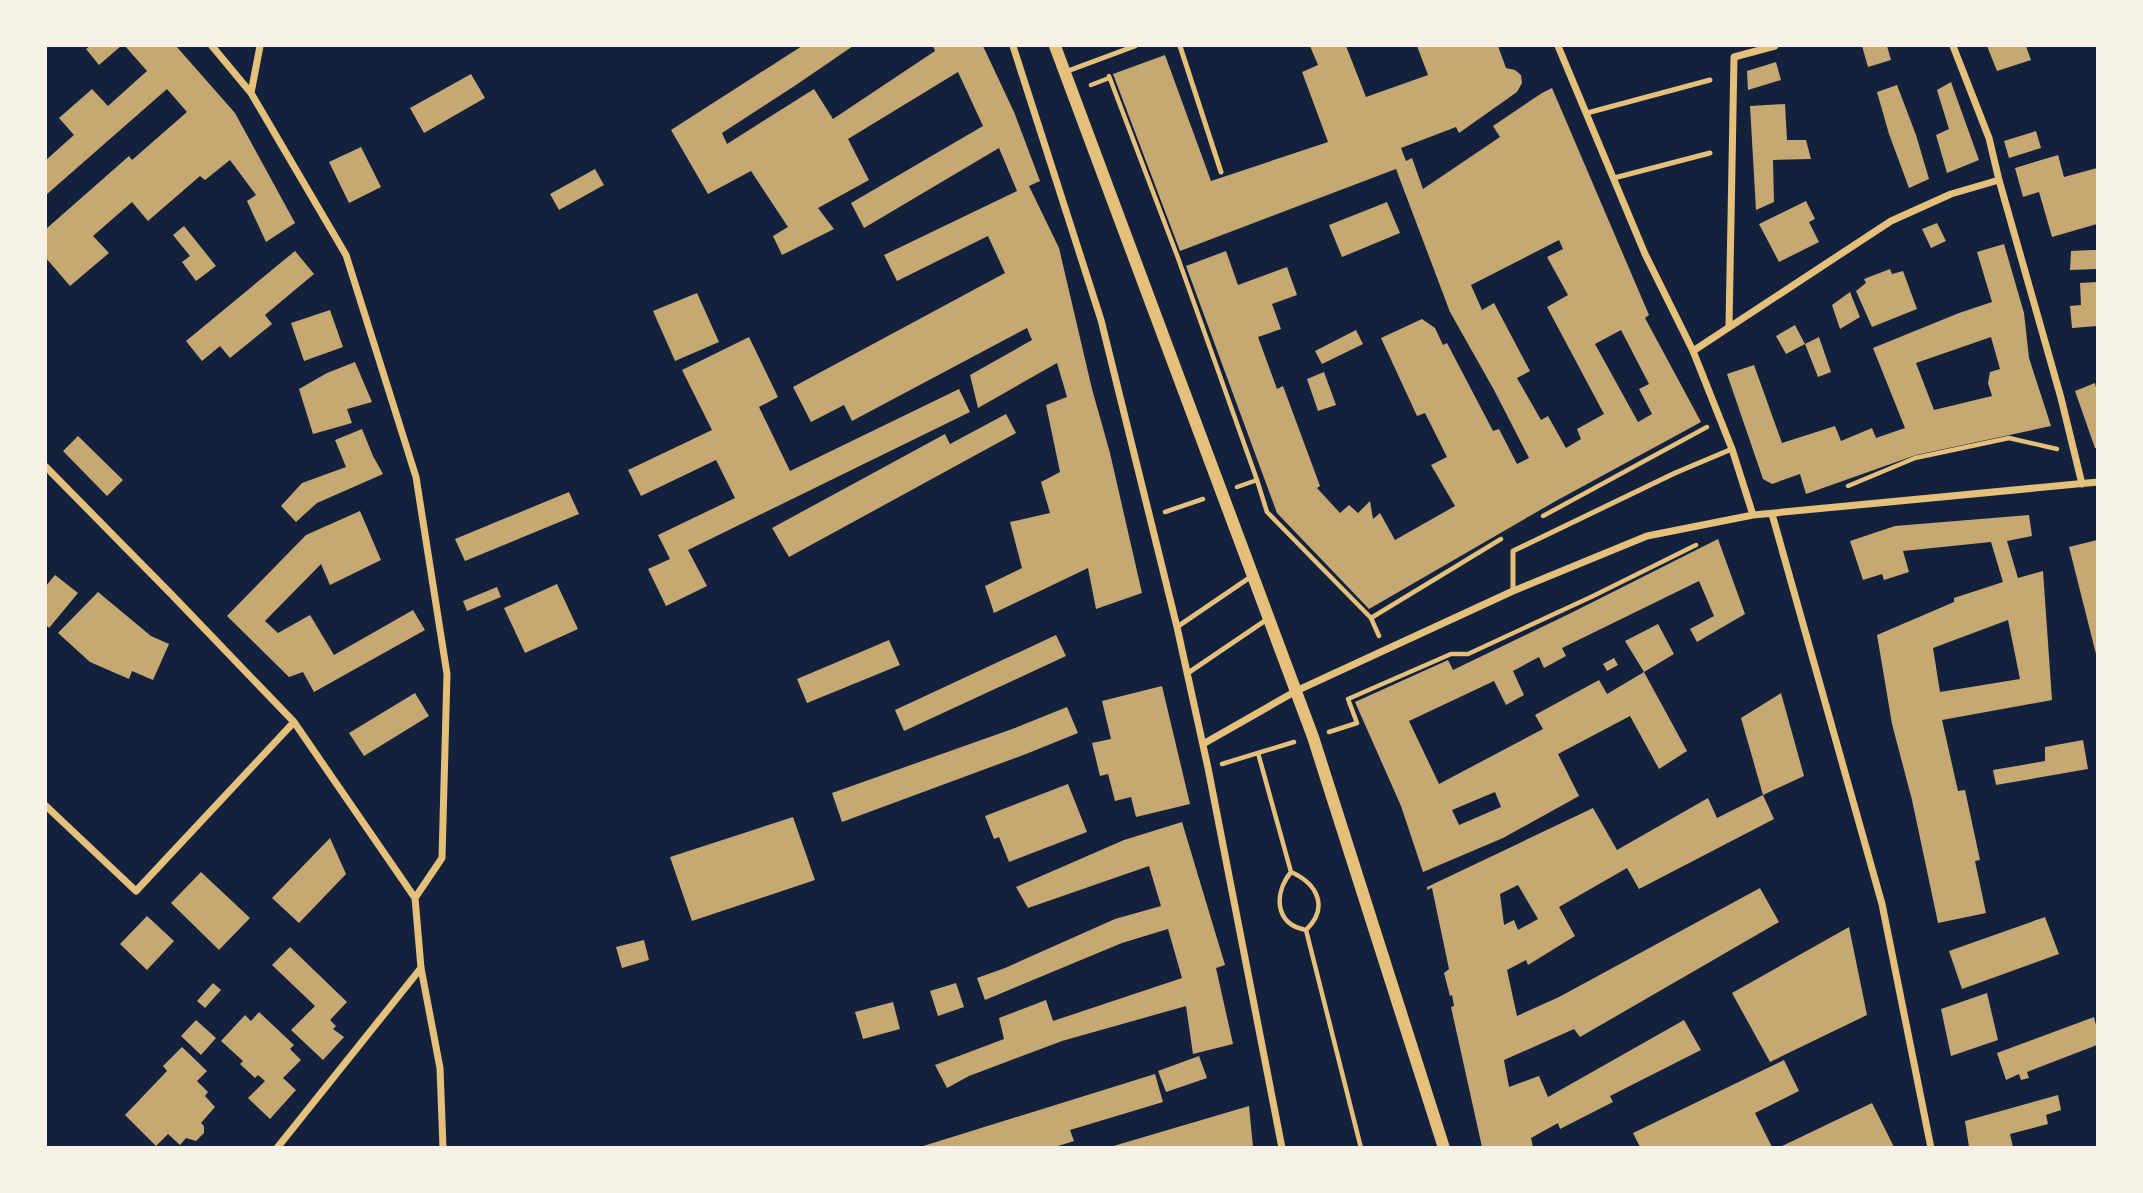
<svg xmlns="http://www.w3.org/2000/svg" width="2143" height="1193" font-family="'Nunito Sans',sans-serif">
	<rect width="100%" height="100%" fill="#14213d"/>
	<path fill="#c6a872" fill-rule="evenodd" d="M90,46H121L99,65L86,49Z
		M125,46H176L235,113L295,223L266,242L247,201L256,195L230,160L205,180L200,176L148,221L132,202L93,236L109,253L70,286L46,258V229L129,156L132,160L187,112L167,89L46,195V160L74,135L59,118L92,89L108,106L147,71Z
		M802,46H853L796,85L722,133L727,144L814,89L833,119L935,51L933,46H983L1014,112L1040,181L1029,186L1059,248L1092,389L1110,453L1142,593L1096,609L1088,568L994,613L985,586L1022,568L1010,522L1050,513L1041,482L1060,472L1046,405L1067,397L1057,363L978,408L970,375L1032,340L1027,328L852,421L844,405L811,422L793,387L1005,273L988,236L897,281L884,255L1017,191L999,148L864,228L851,203L983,126L958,72L848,139L869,180L818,208L834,229L782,255L773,236L788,227L751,171L708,194L671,130Z
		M1310,46H1346L1366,97L1428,75L1417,46H1498L1506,68L1515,70L1521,75L1522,83L1517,92L1459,133L1456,127L1401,148L1406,161L1412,158L1423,189L1500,137L1493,126L1542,93L1552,88L1649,315L1645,318L1701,422L1554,502L1369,609L1277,513L1186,266L1226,251L1238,285L1287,267L1297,295L1272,304L1281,329L1258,337L1277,389L1283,386L1320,486L1317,488L1340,513L1349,505L1358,513L1370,501L1373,519L1380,513L1395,540L1455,506L1431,465L1447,457L1425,413L1417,416L1381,338L1422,319L1435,328L1443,345L1447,343L1493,431L1499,429L1517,464L1529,458L1494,390L1450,312L1396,169L1180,251L1113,74L1165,55L1211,181L1328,142L1302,72L1318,65ZM1559,240L1563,249L1547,257L1568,295L1547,307L1604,414L1577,429L1581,439L1566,448L1548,416L1541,420L1517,378L1530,371L1494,303L1482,310L1471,285ZM1621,330L1649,384L1639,389L1652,414L1638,422L1595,344Z
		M1862,46H1887L1891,60L1868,67Z
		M1987,46H2026L2031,60L1997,71Z
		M1776,62L1781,80L1748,90L1747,71Z
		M471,74L485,98L424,133L410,108Z
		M1951,82L1979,160L1947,173L1936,135L1949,129L1937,90Z
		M1897,85L1916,135L1929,179L1909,188L1889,134L1877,92Z
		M1785,104L1787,140H1806L1811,159L1773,160L1774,202L1756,210L1750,106Z
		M2036,131L2041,148L2009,158L2004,141Z
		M361,147L381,187L349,203L329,162Z
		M2058,155L2064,177L2097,168V224L2052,237L2039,192L2023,197L2015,168Z
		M595,169L604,185L559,210L550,194Z
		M1806,201L1815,219L1809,222L1819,242L1779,262L1759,224Z
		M1387,202L1400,233L1342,257L1329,225Z
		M1937,223L1946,241L1931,248L1922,229Z
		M184,226L216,266L196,281L182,262L190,256L173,235Z
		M2004,244L2024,313L2029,358L2051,426L1916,455L1806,494L1800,474L1772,484L1763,479L1727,374L1754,365L1782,443L1835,426L1841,441L1872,428L1876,438L1905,428L1873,348L1959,313L1992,302L1977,252ZM1991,337L2000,369L1990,372L1988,383L1992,396L1934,410L1916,363Z
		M2092,250H2097V269L2070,270L2071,251Z
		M295,251L314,274L265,315L272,324L230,358L220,346L202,361L186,341Z
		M1890,269L1892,274L1903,271L1917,309L1872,327L1856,291L1866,283L1864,279Z
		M2097,282V326L2072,328L2070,306L2081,305L2080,283Z
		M1850,292L1860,317L1840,329L1832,305Z
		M697,293L719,342L675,361L653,311Z
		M330,310L343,347L304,361L291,323Z
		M1795,325L1805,344L1786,354L1776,336Z
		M1356,330L1363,344L1322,364L1315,351Z
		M749,337L778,397L759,407L790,471L959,389L970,412L688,550L707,586L666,606L648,569L670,559L658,535L735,498L716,460L641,496L628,470L712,430L682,370Z
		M1819,337L1831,372L1818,377L1805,344Z
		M355,362L372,402L347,409L352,423L313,434L299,389L327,373Z
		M1324,372L1336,405L1318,411L1307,379Z
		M2095,383L2097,392V448H2095L2075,391Z
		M1006,414L1016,433L789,557L772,528L945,434L950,444Z
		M362,429L373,456L383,474L317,503L296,522L281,506L302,483L346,467L335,440Z
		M78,436L123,480L107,496L63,451Z
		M569,492L579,514L465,561L455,539Z
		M360,511L381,560L330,585L321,564L265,621L278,633L310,615L334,655L413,610L425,630L314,692L303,672L289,677L227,616L306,535Z
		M2029,515L2032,536L2007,541L2018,578L2043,571L2052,700L1942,720L1958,791L1965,790L1980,860L1975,861L1986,913L1938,923L1912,800L1892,724L1877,635L1954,602V598L2003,582L1991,542L1903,551L1909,572L1884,580L1882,574L1863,580L1850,541L1895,526ZM2008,620L2020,679L1940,692L1933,648Z
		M1718,539L1745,614L1697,642L1690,629L1714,616L1699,581L1562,648L1566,656L1544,668L1539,657L1513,671L1524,695L1506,705L1494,681L1409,721L1439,784L1543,729L1535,715L1599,680L1607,694L1644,672L1625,641L1658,624L1674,654L1644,672L1687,751L1659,769L1630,716L1558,754L1579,796L1503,838L1423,872L1401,806L1355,702L1448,660L1453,670L1575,611ZM1495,792L1501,807L1459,825L1452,810Z
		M2097,540V658L2069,547Z
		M55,575L78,593L49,628L46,625V586Z
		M557,584L578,629L525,653L504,608Z
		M497,587L501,597L467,611L463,601Z
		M98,592L151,636L169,644L153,680L132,671L129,679L90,662L58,633Z
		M1056,635L1066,656L904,731L895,710Z
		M889,640L900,665L807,703L797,679Z
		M1614,658L1618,665L1607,671L1603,664Z
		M1162,686L1190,804L1136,817L1131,797L1115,801L1108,774L1100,776L1092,743L1111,739L1102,701Z
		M415,693L429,716L364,756L349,733Z
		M1781,693L1804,776L1763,795L1741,718Z
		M1067,707L1078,733L1026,754L842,822L832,793L1015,728Z
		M2083,740L2088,769L1996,785L1993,770L2045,761V747Z
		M1068,784L1087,832L1009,862L999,837L994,839L985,816Z
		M1763,795L1774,819L1639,889L1627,868L1559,907L1575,936L1528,965L1526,960L1507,970L1517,1016L1559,997L1760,888L1779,922L1580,1037L1574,1029L1504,1060L1509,1087L1539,1076L1548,1097L1684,1020L1701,1050L1610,1096L1613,1102L1560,1129L1558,1123L1531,1138L1533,1147H1482L1451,1007L1454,1006L1452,995L1450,996L1444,973L1449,969L1432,888L1427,890V887L1593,808L1617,850L1708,798L1717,818ZM1518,885L1538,919L1518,930L1514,920L1504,925L1500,894Z
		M793,817L815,880L692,921L670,857Z
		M1182,822L1225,965L1216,968L1233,1044L1193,1054L1186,1006L1062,1041L969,1076L947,1088L935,1065L1004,1039L999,1018L1046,1000L1053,1021L1182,978L1168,929L1122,943L985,1000L977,978L1005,968L1115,919L1161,906L1149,866L1028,908L1016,887L1124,840Z
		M330,838L346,874L299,923L272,898Z
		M201,872L250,918L219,950L171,903Z
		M147,916L174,941L147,970L120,944Z
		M2045,917L2059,954L1962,989L1949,951Z
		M1849,927L1867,1015L1770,1062L1732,993Z
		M644,940L649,960L622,968L616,947Z
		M290,947L347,1002L330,1020L336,1026L333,1029L344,1037L323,1060L291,1030L315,1006L272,965Z
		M213,983L221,990L205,1008L197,1001Z
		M956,983L964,1007L938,1016L930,991Z
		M1987,993L1998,1040L1951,1056L1941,1009Z
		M893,1002L900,1029L863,1039L855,1012Z
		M259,1012L294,1045L290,1049L301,1060L283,1078L296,1090L270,1119L248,1098L265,1081L258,1075L255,1078L240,1064L243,1061L221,1041L245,1015L251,1021Z
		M2094,1017L2097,1029V1045L2027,1072L2029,1078L2021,1080L2019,1074L2006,1080L1997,1053Z
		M196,1020L216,1038L201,1055L181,1036Z
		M182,1047L207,1071L197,1081L208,1092L205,1096L215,1107L201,1123L204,1126V1133L196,1141L186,1138L180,1145L168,1134L156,1146L125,1115L167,1071L163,1066Z
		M1199,1056L1207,1078L1166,1092L1158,1071Z
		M1784,1060L1799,1091L1755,1113L1772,1147H1640L1633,1133Z
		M1155,1074L1163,1102L1070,1130L1074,1141L1055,1147H920Z
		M2058,1095L2061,1110L2046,1115L2048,1124L2010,1134L2013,1147H1969L1965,1121Z
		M1872,1103L1894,1147H1780Z
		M1249,1106L1253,1147H1110Z"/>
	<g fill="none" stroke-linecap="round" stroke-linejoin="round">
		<path stroke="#e5c07b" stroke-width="4.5" d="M1109,76L1178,258L1257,480
			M1091,85L1109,78
			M1848,486L1915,458L2009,438L2057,449
			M1237,487L1257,480L1267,512L1371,618L1379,636
			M1165,512L1203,499
			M1543,516L1707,427
			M1371,618L1501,539
			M1329,732L1357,723L1348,699L1451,654H1468L1591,597L1696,545
			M1258,753L1291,872C1274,893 1274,924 1306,930L1361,1148
			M1222,764L1294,742
			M1291,872C1318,884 1329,908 1306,930"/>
		<path stroke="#e5c07b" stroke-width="5" d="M1180,46L1221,172
			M1065,72L1135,46
			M1587,113L1710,80
			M1614,178L1710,153
			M1513,591V551L1675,473L1732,449
			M1177,627L1252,576
			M1188,673L1269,618"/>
		<path stroke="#e5c07b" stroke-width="7" d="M212,46L251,93L346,255L416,477L447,674L442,858L415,898
			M1013,46L1101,320L1177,627L1208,768L1282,1148
			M1558,46L1645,254L1693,351L1732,449L1753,515
			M1953,46L1989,138L1999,180L2061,398L2082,484
			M251,93L260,46
			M1729,326L1734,57L1775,46
			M1693,351L1891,221L1951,194L1999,180
			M46,467L173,596L294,722L415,898L421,968L440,1068L443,1148
			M1772,514L1882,904L1931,1148
			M1203,744L1296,691L1513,591L1647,536L1753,515L2098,482
			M46,806L136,891L294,722
			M277,1148L421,968"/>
		<path stroke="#e5c07b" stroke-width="12" d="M1055,46L1313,737L1444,1148"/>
	</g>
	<rect width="2143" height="1193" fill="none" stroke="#f6f1e7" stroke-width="94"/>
</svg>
